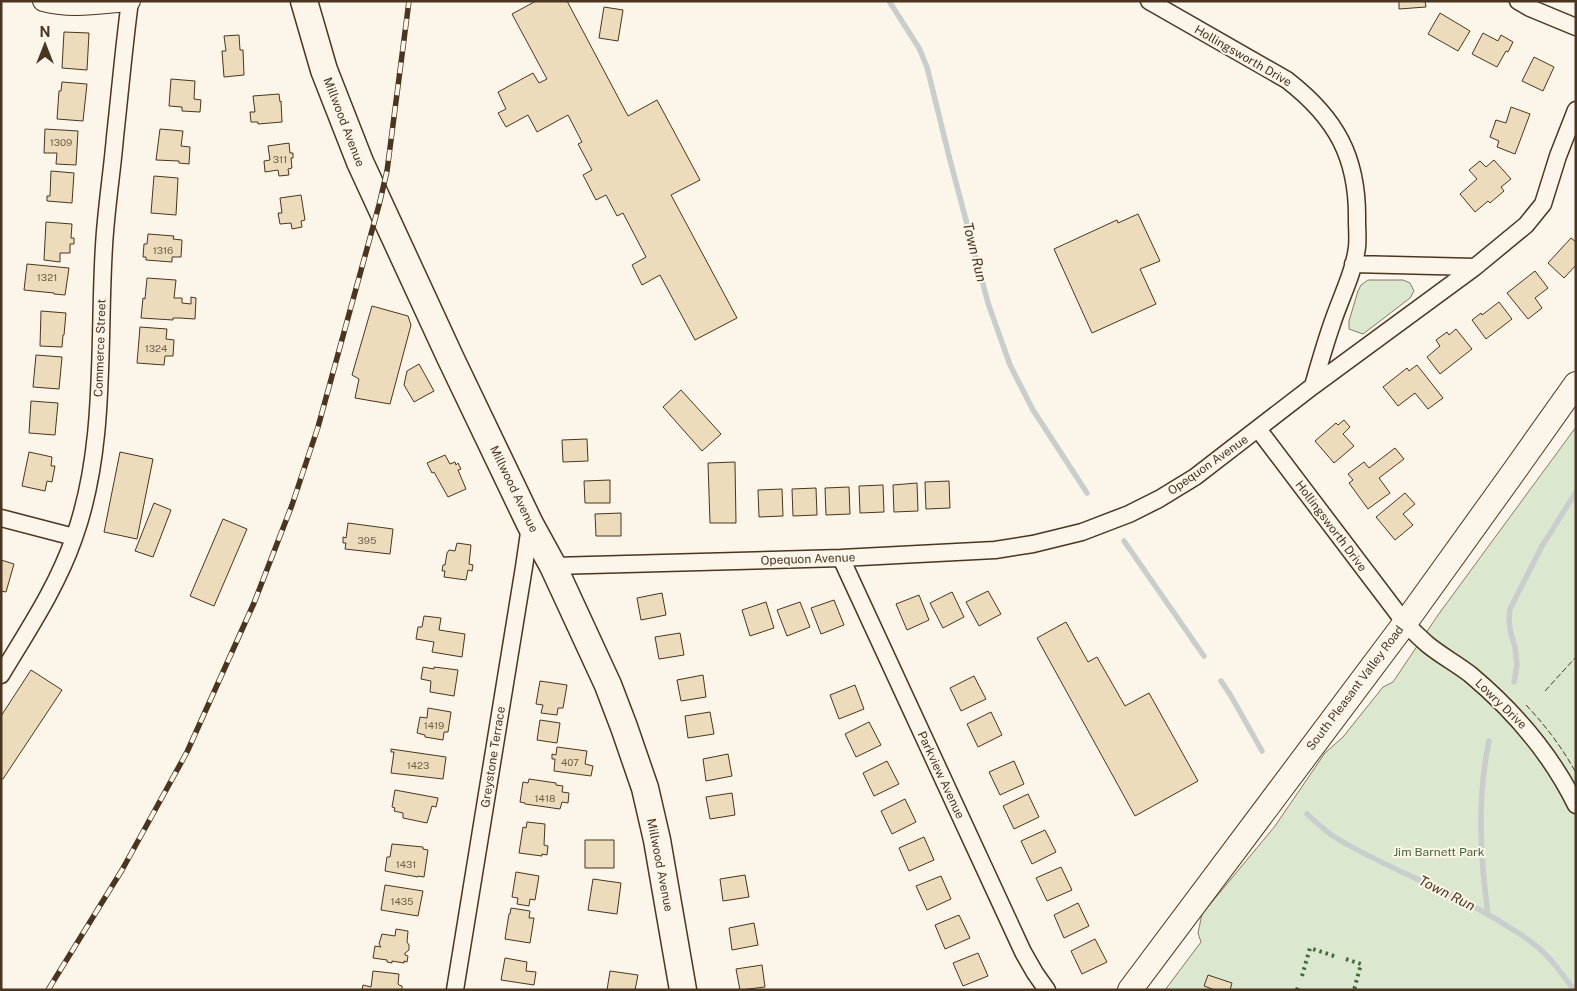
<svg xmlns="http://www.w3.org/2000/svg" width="1577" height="991" font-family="'Public Sans',sans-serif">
	<rect width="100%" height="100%" fill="#fbf6e9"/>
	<path fill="#dce7d0" stroke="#887966" d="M1368,280H1403L1410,283L1414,291L1410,298L1363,334L1349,329V321L1358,291L1361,285Z
		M1576,427V990H1165L1201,942L1198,933L1202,914L1275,826L1325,753L1343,737L1383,687L1393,682L1438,615Z"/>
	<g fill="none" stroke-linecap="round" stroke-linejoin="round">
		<path stroke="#c9cecd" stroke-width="5.5" d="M889,1L919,48L927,67L950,160L988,303L1010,365L1033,410L1087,493
			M1124,541L1204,656
			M1221,681L1231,696L1262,751
			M1514,682L1517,665L1515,647L1511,634L1509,621L1510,609L1542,546L1576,492
			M1307,814C1315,821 1324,830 1333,836C1386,869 1446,888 1499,921C1514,930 1530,939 1543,952C1555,963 1564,977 1574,990
			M1488,914C1480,856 1477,798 1489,741"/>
	</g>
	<path fill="#ecdcbc" stroke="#4a3520" d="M536,1H567L628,116L657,100L700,180L671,195L737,318L695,340L660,275L642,285L632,265L646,257L623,213L617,216L606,195L596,200L583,175L592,170L578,144L582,142L568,115L537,132L528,115L506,127L498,113L506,109L498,92L533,73L539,83L547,79L512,14Z
		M1399,1H1425L1426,7L1399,9Z
		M604,7L623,10L618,41L599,38Z
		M1440,13L1470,31L1458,51L1428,34Z
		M64,32L89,33L87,70L62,68Z
		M1483,33L1498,41L1501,35L1513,42L1508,52L1506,51L1497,67L1472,54Z
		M239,35L240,50H243L244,75L224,77L222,51H226L224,36Z
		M1534,57L1554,67L1543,91L1522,81Z
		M171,79L195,81L194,99L201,100L200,112L182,111V107L169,106Z
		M62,82L87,84L83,121L57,119L59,91H61Z
		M279,94L280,102L281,101L282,122L258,124V122H251L250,112H255L253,96Z
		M1511,107L1530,114L1515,154L1497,147L1499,141L1490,137L1496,120L1506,123Z
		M45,129L78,131L76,165L56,164L57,153H44Z
		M160,129L183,131L181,146L190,147L189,164L179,163V161L156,160Z
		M289,143L290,153H293V158H291L292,168L288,169L289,175L279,176L278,170L265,172L264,161L270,160L268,146Z
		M1494,160L1511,179L1501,187L1504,191L1490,203L1488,201L1475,212L1460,194L1477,179L1469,170L1480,161L1486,167Z
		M51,171L74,173L72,203L47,201V196H50Z
		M154,176L178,178L176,215L151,213Z
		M301,195L305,220L301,221L302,227L292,229L291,223L280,224L278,213H282L280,198Z
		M1138,214L1160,261L1140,269L1156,304L1092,333L1054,249L1117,220L1118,223Z
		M46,222L72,224L71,238H74V244H70V253H60V262L44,260Z
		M148,234L174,236L173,239L182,240L181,257H172V262L146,260V257H143L144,244H147Z
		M1571,238L1576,242V265L1564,278L1548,263Z
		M27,264L69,268L65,295L54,294V293L24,290Z
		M1535,271L1548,288L1535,298L1542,308L1528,319L1507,293Z
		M147,278L176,280L174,298H182V303L191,304V297L196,298L195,319L180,318H173V320L141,318L143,298L145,299Z
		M1499,302L1512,319L1486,339L1472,320L1481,313L1482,315Z
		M372,306L408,316L411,325L390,404L355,398L359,379L352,375Z
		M41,311L66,313L64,335H63L62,347L40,346Z
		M140,327L167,329L166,339L174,340L173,356H165L164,365L137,363Z
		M1456,329L1472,349L1440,374L1427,357L1440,346L1436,340L1447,332L1449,335Z
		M36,355L62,357L59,389L33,387Z
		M419,364L434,391L414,402L404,385L407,371Z
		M1417,365L1443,398L1428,409L1415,393L1398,406L1383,387L1407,368L1409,371Z
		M681,390L721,434L702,451L663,407Z
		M31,401L58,403L55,435L29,433Z
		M1344,420L1350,427L1343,434L1354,446L1334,463L1315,441L1336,423L1338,425Z
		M587,439L588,461L563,462L562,440Z
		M1395,448L1404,459L1379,478L1390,493L1368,509L1349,483L1353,480L1348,474L1364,462L1369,468Z
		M29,452L52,457L51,466H55L52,482L47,481L45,491L22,486Z
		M120,452L153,459L137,539L104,532Z
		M445,455L450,464L455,462L456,465L458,463L461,469L458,470L466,489L448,497L434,472L432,473L427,463Z
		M735,462L736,523H710L708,463Z
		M610,480V503H585L584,481Z
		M949,481L950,508L926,509L925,482Z
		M917,483L918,511L894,512L893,485Z
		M883,485L884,512L860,513L859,486Z
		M849,487L850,514L826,515L825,488Z
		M816,488L817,515L793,516L792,489Z
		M782,489L783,516L759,517L758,490Z
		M1405,493L1415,504L1403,514L1413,525L1395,540L1376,517Z
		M154,503L171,510L153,557L135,551Z
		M621,513V536H596L595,514Z
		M223,519L247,529L214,606L190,596Z
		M348,523L393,529L390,554L345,549L346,543H343V537L346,538Z
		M457,543L471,545L469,564L473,565L472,571L468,570L466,580L444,577L445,571H442L443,565H445L447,553L449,550L455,551Z
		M1,560L14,564L6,592L1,591Z
		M988,591L1001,614L979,626L966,602Z
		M952,592L964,617L943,628L930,603Z
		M662,593L666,615L641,620L637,598Z
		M919,595L929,620L907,630L896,604Z
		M834,600L844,625L821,634L811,608Z
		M766,602L774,628L750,636L742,610Z
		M800,602L810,627L787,636L777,610Z
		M424,616L441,618L439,630L465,634L462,657L432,652L434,642L416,639L418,627H422Z
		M1066,622L1088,662L1097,657L1125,706L1149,693L1198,781L1135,816L1037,638Z
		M680,633L684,655L659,659L655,637Z
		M423,667L434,669V667L458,670L454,696L430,692L431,681L421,679Z
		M31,670L62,690L3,779L1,778V716Z
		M703,675L706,697L681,701L677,680Z
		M974,676L986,699L961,711L950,688Z
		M540,681L567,685L563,708H558L557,715L541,713L543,705L536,704Z
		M855,685L864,709L839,719L830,695Z
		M428,708L451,712L448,732H444L443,740L425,737V735L417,733L420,717L427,718Z
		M710,712L714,734L688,738L685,716Z
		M991,712L1002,735L978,747L967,724Z
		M540,720L560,723L557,743L537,740Z
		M869,722L881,745L856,757L845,734Z
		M557,747L587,751L585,764L593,766L591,776L554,771L555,759H552V754L556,755Z
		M391,749L446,757L443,779L391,773L394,752H391Z
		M728,754L732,776L706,781L703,759Z
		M887,761L899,784L874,796L863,773Z
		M1014,761L1024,784L1000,795L989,772Z
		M529,779L556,783V785L563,786L562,792L569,793L568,803L562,802L560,809L525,804V803L520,802L523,782L528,783Z
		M395,790L438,798L436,807L432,806L427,823L403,818V813L394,811L395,808L392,807Z
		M732,793L735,815L710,819L706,797Z
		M1028,794L1039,817L1014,829L1003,806Z
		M905,799L916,822L892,834L881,811Z
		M527,822L545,824L544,845L548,846L547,855L542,854V856L519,853L523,827L526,828Z
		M1045,830L1056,852L1032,864L1021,841Z
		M924,837L934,860L909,871L899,848Z
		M585,840H614V868H585Z
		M392,844L423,847V849L428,850L424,877L418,876V877L385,871L387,857H390Z
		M1061,867L1072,890L1047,901L1036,878Z
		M516,872L539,876L535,900L530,899L529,906L517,904L518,898L512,897Z
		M745,875L749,897L723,901L720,879Z
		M941,876L951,899L927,910L916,886Z
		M593,879L621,883L617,914L588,910Z
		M385,885L423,891L418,916L381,910Z
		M1078,903L1089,926L1064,938L1054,915Z
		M511,908L530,911L529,918H534L530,943L505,939L509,914H510Z
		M959,915L970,938L945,949L935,925Z
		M754,923L758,945L732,950L729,928Z
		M396,929L408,931L407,942L409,945V950L405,953V955L408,956L407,962L404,961V963L392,961V963L387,962V960L373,958L375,946L381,947L379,944L382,934L395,936Z
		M1095,939L1107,962L1082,974L1071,951Z
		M978,953L988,976L963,986L953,963Z
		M505,958L527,962L526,971L536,972L534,985L501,980Z
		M762,965L765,987L740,990L736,969Z
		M373,971L399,974L398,984L399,985L402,986V990H362L363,985L371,987Z
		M610,971L638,975L635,990H607Z
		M1208,975L1232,983L1230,990H1215L1204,986Z"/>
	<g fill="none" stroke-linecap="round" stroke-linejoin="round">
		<g stroke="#4a3520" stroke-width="19">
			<path id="minor" d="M1149,1L1287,80C1336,118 1358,157 1357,220C1357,229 1358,239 1357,247C1354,273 1340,299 1332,324C1325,344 1319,365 1313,386
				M1518,1L1530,8L1576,27
				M1353,264L1475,267
				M1258,429L1405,623C1412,630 1419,637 1427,644C1440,655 1457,664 1471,675C1515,712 1551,754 1576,805
				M1,518L74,537
				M841,558L1023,952L1035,973L1047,990
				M553,566L841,558L995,550L1033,544L1082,532L1129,514L1159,499L1195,477L1313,386L1475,267L1526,225L1543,204L1558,156L1576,110
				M1,675C28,630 57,587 74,538C107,446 98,342 104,246C106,209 112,173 115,137C120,92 124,46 130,1
				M455,990L524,567L530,526"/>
		</g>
		<g stroke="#4a3520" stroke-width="22">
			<path id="tertiary" d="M43,1C71,9 102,3 130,1"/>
		</g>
		<g stroke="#4a3520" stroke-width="26">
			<path id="secondary" d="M1130,990L1405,623L1515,470L1576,384"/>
		</g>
		<g stroke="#4a3520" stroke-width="29">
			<path id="primary" d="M304,1L324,70L360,162L450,357L530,524L553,566L608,685L624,727L645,788L657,840L683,990"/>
		</g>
		<use href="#minor" stroke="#fbf6e9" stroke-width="16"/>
		<use href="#tertiary" stroke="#fbf6e9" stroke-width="20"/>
		<use href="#secondary" stroke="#fbf6e9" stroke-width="24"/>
		<use href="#primary" stroke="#fbf6e9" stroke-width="26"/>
		<g stroke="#4a3520" stroke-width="5.5">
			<path id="rail" d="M48,990L122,870L187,752L254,603L292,505L318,427L379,205L387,171L409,1"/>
		</g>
		<use href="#rail" stroke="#fbf6e9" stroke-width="4" stroke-dasharray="11" stroke-linecap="butt"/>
		<path stroke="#436837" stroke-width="4" stroke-dasharray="2.5 4" stroke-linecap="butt" d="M1346,959L1361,964L1354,990
			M1302,976L1310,948L1337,957
			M1297,990L1299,984"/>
		<path stroke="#4a3520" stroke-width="1" stroke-dasharray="6 2.5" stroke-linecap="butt" d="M1545,691L1575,658
			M1526,705C1545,725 1561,746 1575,771"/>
	</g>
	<g text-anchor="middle" stroke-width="4" stroke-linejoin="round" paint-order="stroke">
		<g font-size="10" fill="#725f47">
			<text x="61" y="146">1309</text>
			<text x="280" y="163">311</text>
			<text x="163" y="254">1316</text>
			<text x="47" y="281">1321</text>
			<text x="156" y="352">1324</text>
			<text x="367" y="544">395</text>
			<text x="434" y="729">1419</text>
			<text x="570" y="766">407</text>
			<text x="418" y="769">1423</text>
			<text x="545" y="802">1418</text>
			<text x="406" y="868">1431</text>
			<text x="402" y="905">1435</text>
		</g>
		<g font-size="12" fill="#4a3520" stroke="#fbf6e9">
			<text transform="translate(1243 56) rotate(30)" y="4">Hollingsworth Drive</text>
			<text transform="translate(344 122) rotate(69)" y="4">Millwood Avenue</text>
			<text transform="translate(100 348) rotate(-88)" y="4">Commerce Street</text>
			<text transform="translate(1208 465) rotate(-35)" y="4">Opequon Avenue</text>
			<text transform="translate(514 489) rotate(64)" y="4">Millwood Avenue</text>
			<text transform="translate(1331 526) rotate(53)" y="4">Hollingsworth Drive</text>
			<text transform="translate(808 559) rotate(-2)" y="4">Opequon Avenue</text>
			<text transform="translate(1355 688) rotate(-53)" y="4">South Pleasant Valley Road</text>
			<text transform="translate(1501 704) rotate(44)" y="4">Lowry Drive</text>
			<text transform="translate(493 757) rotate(-81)" y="4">Greystone Terrace</text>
			<text transform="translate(941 775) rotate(65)" y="4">Parkview Avenue</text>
			<text transform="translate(660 865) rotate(79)" y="4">Millwood Avenue</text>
		</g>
		<g font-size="12" fill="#436837" stroke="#fbf6e9">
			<text x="1439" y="856">Jim Barnett Park</text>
		</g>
		<g font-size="14" font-style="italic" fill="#4a3520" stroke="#fbf6e9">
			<text transform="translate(975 252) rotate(76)" y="5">Town Run</text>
			<text transform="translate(1447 893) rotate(27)" y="5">Town Run</text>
		</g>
	</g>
	<rect width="1577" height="991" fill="none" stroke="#4a3520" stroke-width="5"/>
	<g transform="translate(45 45)" stroke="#fbf6e9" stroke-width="4" paint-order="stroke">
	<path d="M0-4L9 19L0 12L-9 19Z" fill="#4a3520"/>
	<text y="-8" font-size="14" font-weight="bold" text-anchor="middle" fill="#4a3520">N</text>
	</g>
</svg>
